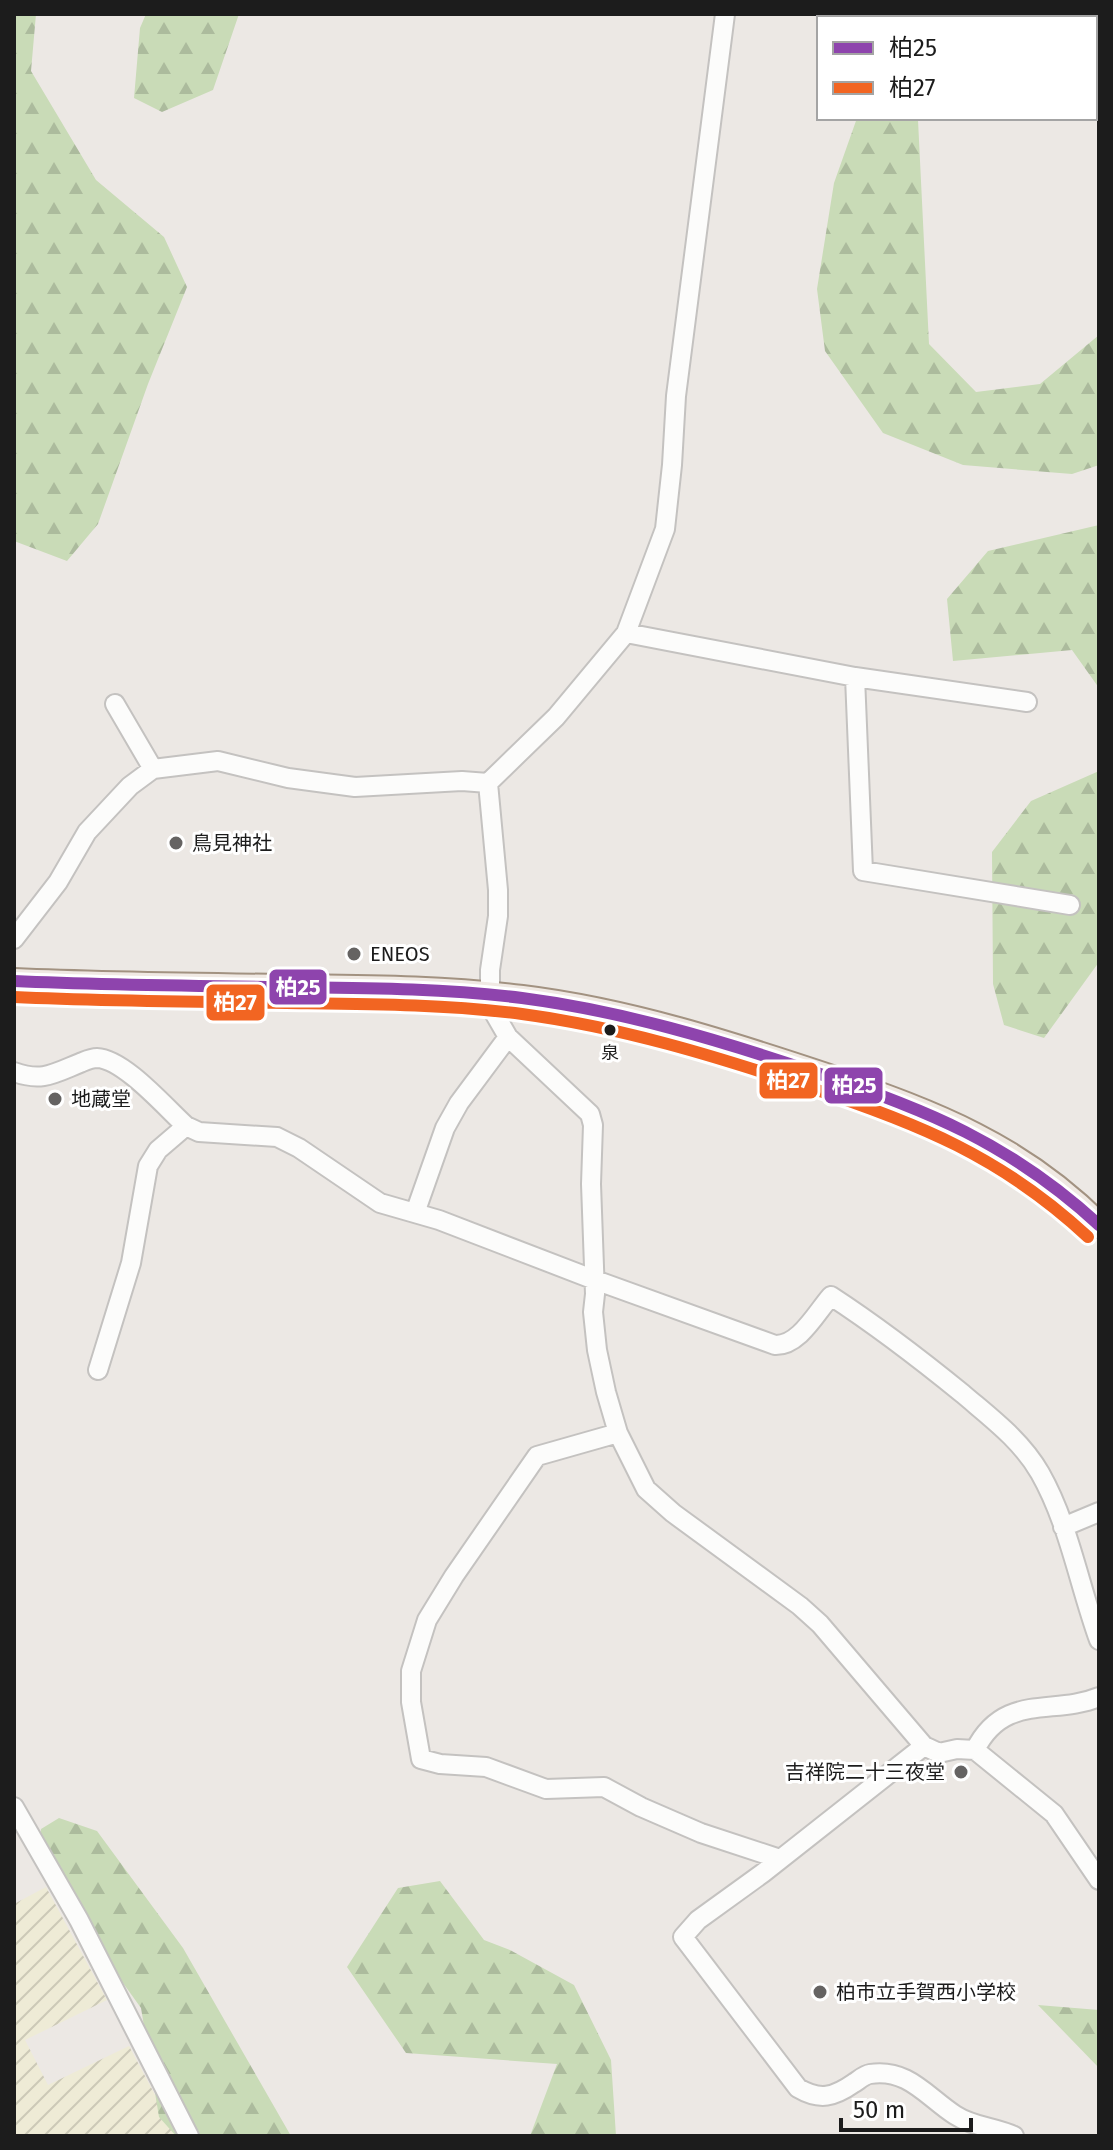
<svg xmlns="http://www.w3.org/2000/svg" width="1113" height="2150" font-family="'Fira Sans','Noto Sans JP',sans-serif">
	<defs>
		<pattern id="farmland-furrows" width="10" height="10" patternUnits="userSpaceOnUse" patternTransform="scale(2)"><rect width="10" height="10" fill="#eeebd6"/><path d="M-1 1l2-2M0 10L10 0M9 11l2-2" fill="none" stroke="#ccc9b7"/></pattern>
		<pattern id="forest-firs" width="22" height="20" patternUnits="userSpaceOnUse" patternTransform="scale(2)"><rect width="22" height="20" fill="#c9dbb7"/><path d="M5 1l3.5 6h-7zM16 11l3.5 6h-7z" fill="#acbb9d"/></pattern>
	</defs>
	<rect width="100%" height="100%" fill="#ece8e4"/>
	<path fill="url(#farmland-furrows)" d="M46,1887L107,2000L25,2040L48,2085L129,2046L177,2136H14V1904Z"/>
	<path fill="url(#forest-firs)" d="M14,14H36L31,71L96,180L164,237L187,287L148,384L98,524L67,561L14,541Z
		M146,14H239L213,90L162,112L134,98L140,28Z
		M857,118H916L918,120L929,344L976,392L1040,384L1099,335V465L1072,474L963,465L883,433L825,351L817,289L834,183Z
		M1099,525V688L1072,650L953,661L947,599L988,551Z
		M1099,771V962L1044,1038L1004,1025L993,984L992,852L1031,801Z
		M59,1818L97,1831L183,1948L291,2136H176L159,2117L141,2008L38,1865L41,1829Z
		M440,1881L484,1940L510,1950L574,1985L611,2060L616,2136H530L557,2064L406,2053L347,1967L398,1888Z
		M1038,2005L1099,2010V2068Z"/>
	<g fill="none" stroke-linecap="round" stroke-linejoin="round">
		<g stroke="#c4c2c0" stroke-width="22">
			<path id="minor" d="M725,14L676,396L672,465L665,529L626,633L556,717L488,783L498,890V916L490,970V994L493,1011L508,1037L590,1114L593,1125L591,1184L595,1294L593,1312L597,1350L606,1392L618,1433L646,1489L673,1513L800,1606L820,1624L924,1746L939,1753L957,1749L975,1750L1054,1814L1099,1880
				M626,633L855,677L863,871L1070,905
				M855,677L1027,702
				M115,704L153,769
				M14,939L58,882L87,832L130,786L153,769L218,761L288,778L355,787L462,781L488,783
				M14,1072C42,1082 53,1074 80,1063C85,1061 91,1058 97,1058C124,1059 166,1108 186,1126L199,1132L277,1137L299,1148L380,1203L439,1220L595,1280L775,1345C799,1346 816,1313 831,1296C877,1326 920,1359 963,1394C991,1418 1021,1440 1040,1473C1069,1524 1079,1585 1099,1640
				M415,1213L445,1128L459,1103L508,1037
				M98,1370L131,1263L148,1166L158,1150L186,1126
				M618,1433L537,1456L454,1576L427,1620L411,1671V1702L421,1759L440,1764L486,1767L546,1789L604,1787L641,1807L701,1833L780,1859
				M1063,1527L1099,1512
				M924,1746L763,1873L698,1920L683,1937L798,2088C820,2101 834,2097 854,2083C859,2080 864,2075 870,2074C908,2068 927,2097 955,2115C973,2127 995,2127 1014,2136
				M975,1750C1004,1692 1053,1716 1099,1697
				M14,1807L79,1920L189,2136"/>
		</g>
		<g stroke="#a29281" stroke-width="28">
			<path id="major" d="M14,981C105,985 195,986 286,987C365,988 444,988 522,998C628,1011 730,1044 832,1078C936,1114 1020,1146 1099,1225"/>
		</g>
		<use href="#minor" stroke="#fcfcfb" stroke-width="18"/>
		<use href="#major" stroke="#f0e9e3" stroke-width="24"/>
		<g stroke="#fff" stroke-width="18">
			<path id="bus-1" d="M14,981C103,985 191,986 280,987C361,988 442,988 522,998C622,1011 719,1040 814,1072C926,1109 1011,1144 1099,1225"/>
		</g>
		<g stroke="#fff" stroke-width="18">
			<path id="bus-2" d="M14,997C105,1001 195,1002 286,1003C365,1004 444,1004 522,1014C620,1027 715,1056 808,1087C918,1123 1002,1157 1088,1237"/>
		</g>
		<use href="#bus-1" stroke="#8e44ad" stroke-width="12"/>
		<use href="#bus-2" stroke="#f26522" stroke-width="12"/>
	</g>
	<g fill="#656362" stroke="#fff" stroke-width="3">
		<circle cx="176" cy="843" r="8"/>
		<circle cx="354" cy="954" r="8"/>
		<circle cx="55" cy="1099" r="8"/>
		<circle cx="961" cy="1772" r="8"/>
		<circle cx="820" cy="1992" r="8"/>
	</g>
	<circle fill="#1c1c1c" stroke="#fff" stroke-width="3" cx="610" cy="1030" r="7"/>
	<g text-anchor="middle" stroke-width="6" stroke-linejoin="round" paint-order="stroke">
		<g font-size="18" fill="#1c1c1c" stroke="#fff">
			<text x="610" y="1059">泉</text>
		</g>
		<g font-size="20" fill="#1c1c1c" stroke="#fff" text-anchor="start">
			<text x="192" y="850">鳥見神社</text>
			<text x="370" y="961">ENEOS</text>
			<text x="71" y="1106">地蔵堂</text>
			<text x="945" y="1779" text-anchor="end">吉祥院二十三夜堂</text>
			<text x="836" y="1999">柏市立手賀西小学校</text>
		</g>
	</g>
	<g stroke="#fff" stroke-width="3">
		<rect x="268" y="968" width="60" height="38" rx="8" fill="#8e44ad"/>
		<rect x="205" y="983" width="61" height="39" rx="8" fill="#f26522"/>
		<rect x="758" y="1061" width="61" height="39" rx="8" fill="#f26522"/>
		<rect x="823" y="1066" width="61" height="39" rx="8" fill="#8e44ad"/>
	</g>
	<g font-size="22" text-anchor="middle" font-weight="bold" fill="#fff">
		<text x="298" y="995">柏25</text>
		<text x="235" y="1010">柏27</text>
		<text x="788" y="1088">柏27</text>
		<text x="854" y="1093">柏25</text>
	</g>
	<rect width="1113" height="2150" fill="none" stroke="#1c1c1c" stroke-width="32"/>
	<rect x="817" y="16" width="280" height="104" fill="#ffffff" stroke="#a4a4a4" stroke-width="2"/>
	<rect x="833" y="42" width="40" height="12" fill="#8e44ad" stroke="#a4a4a4" stroke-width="2"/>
	<text x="889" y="56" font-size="24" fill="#1c1c1c">柏25</text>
	<rect x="833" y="82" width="40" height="12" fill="#f26522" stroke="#a4a4a4" stroke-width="2"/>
	<text x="889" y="96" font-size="24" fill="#1c1c1c">柏27</text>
	<path d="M841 2118v12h130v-12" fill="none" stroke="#1c1c1c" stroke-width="4"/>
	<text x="853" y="2118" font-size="24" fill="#1c1c1c" stroke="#ffffff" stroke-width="6" paint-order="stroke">50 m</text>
</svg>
